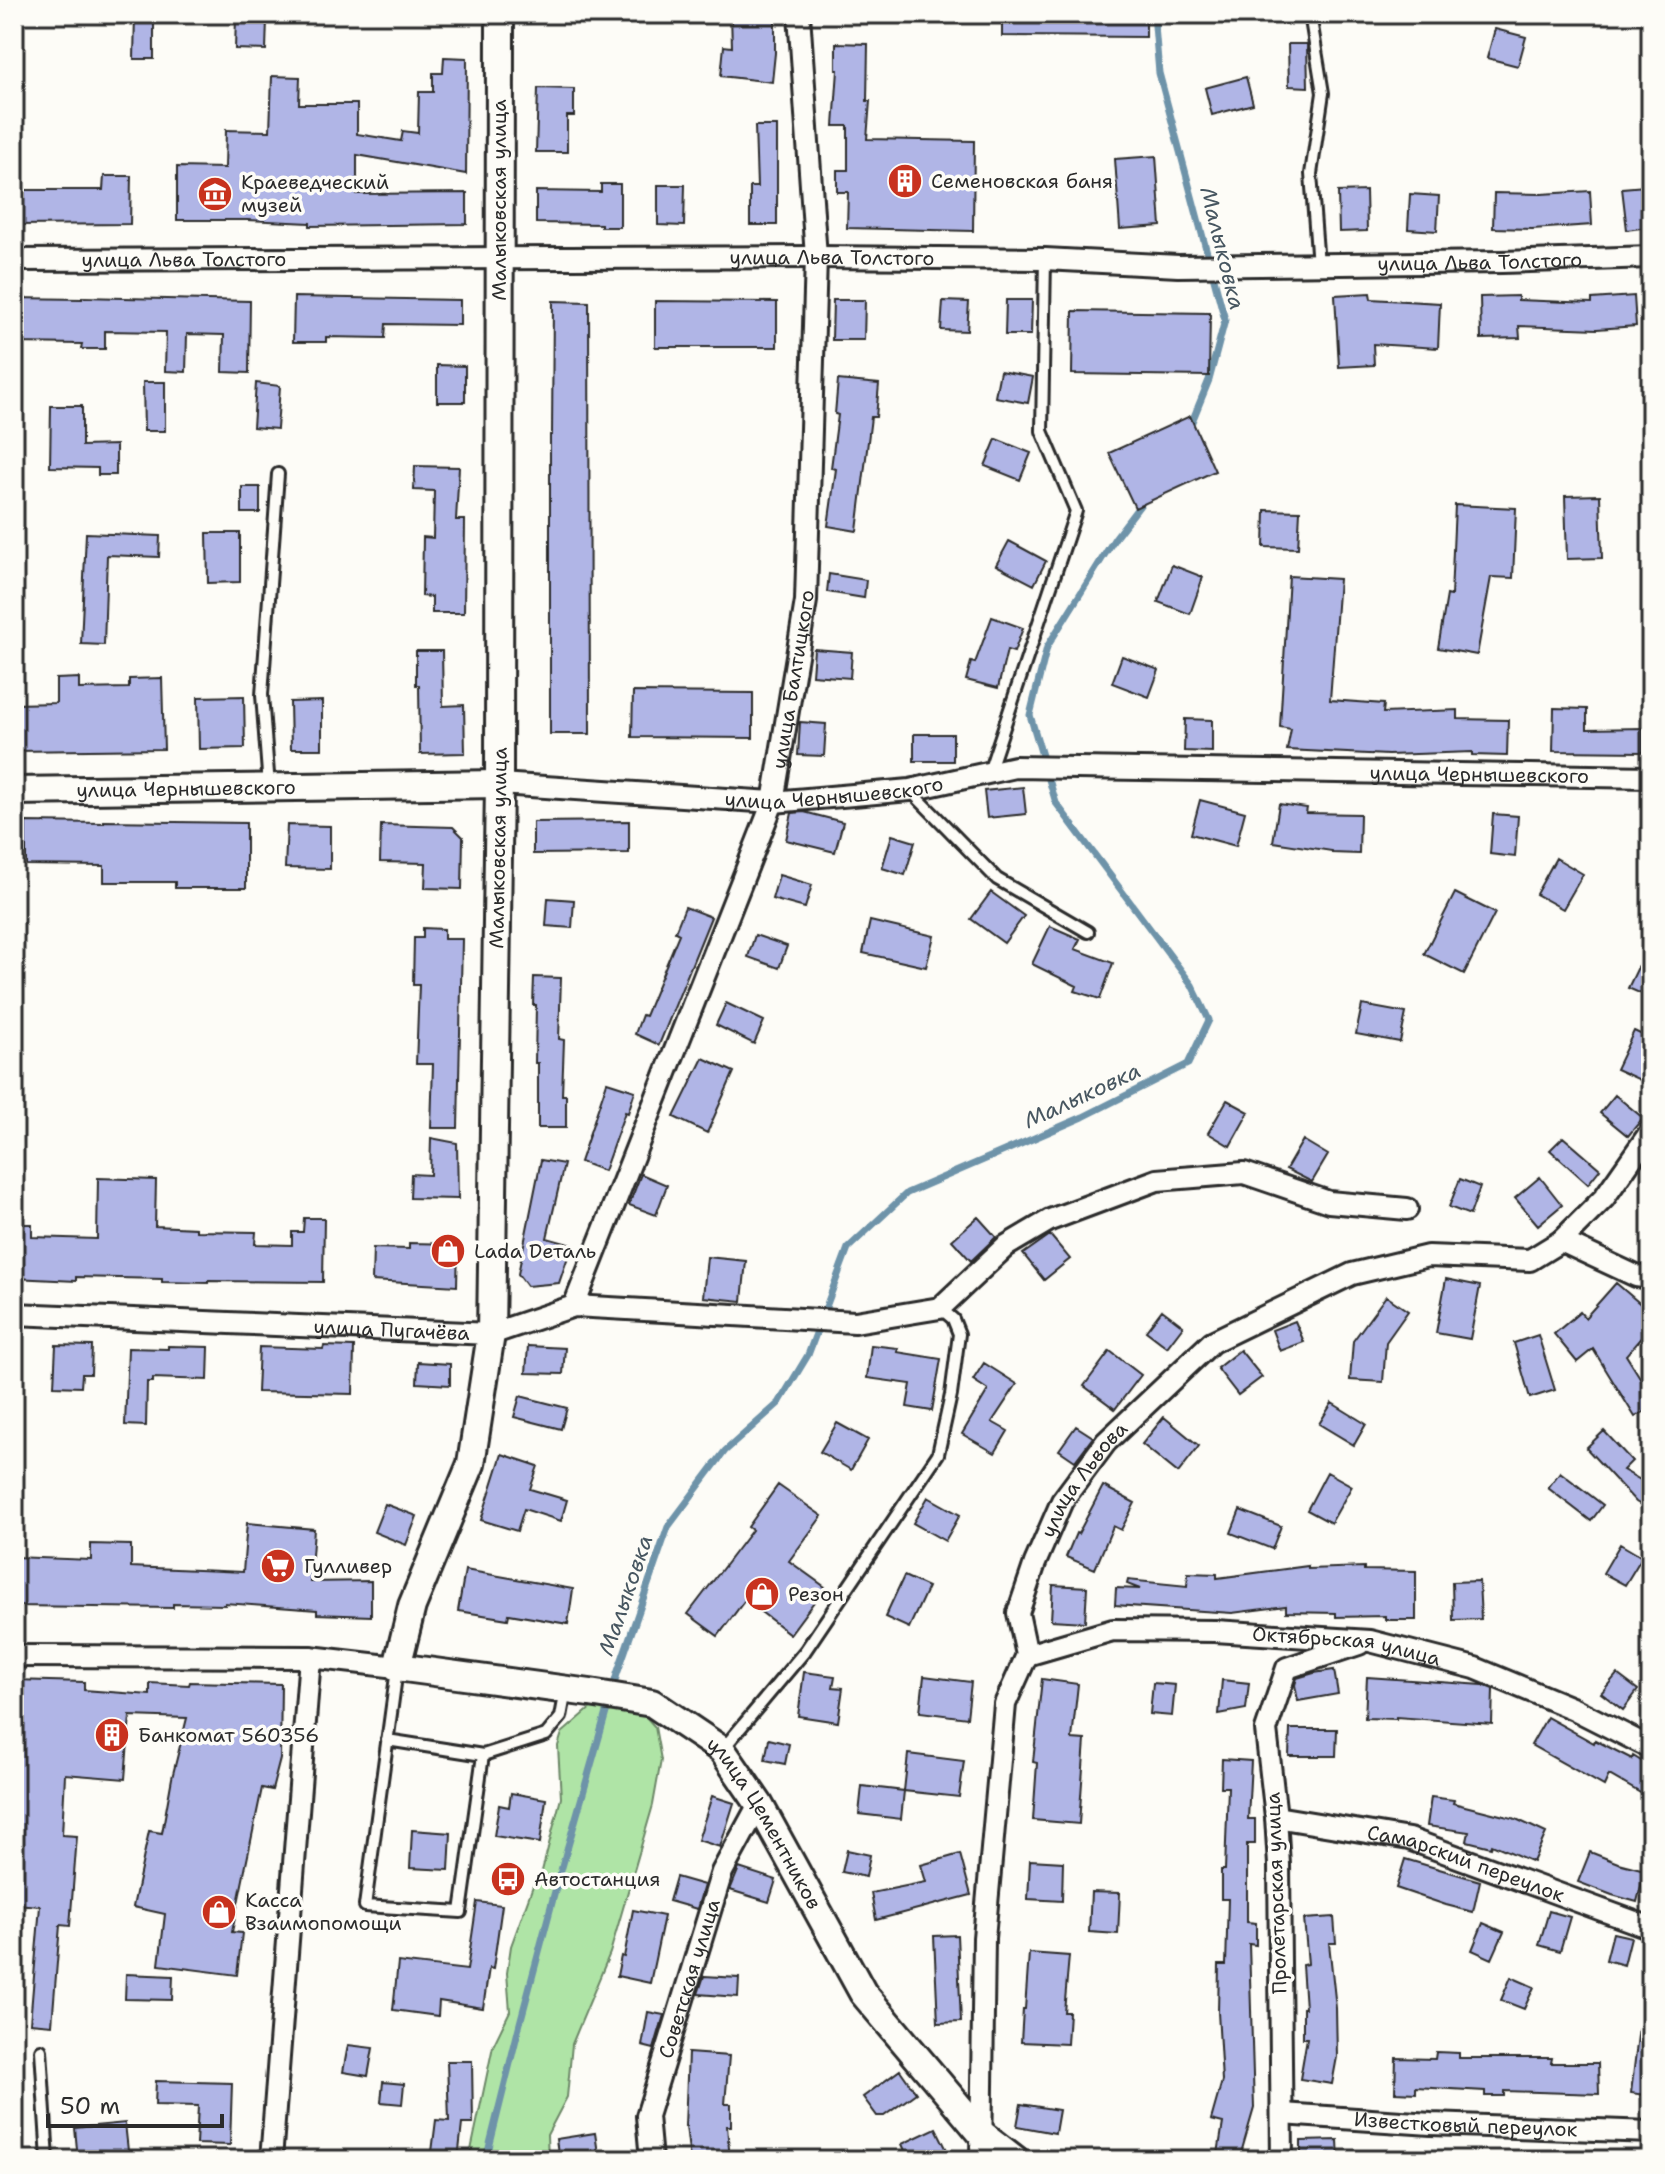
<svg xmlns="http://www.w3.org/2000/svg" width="1665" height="2174" font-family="'Shantell Sans',sans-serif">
	<rect width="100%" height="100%" fill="#fdfcf7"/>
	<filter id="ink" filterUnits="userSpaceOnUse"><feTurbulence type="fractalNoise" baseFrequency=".0125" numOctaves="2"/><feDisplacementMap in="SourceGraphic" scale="16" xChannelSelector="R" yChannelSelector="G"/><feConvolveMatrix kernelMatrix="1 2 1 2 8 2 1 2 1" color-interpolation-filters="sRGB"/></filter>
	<g filter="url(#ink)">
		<path fill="#afe4a6" stroke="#6d8868" stroke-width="2" d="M593,1706L634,1710L646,1717L655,1727L661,1760L653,1805L610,1953L572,2044L567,2097L547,2135L548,2160H469L493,2046L510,2011L507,1973L511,1946L534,1883L542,1871L561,1798L558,1746L562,1733Z"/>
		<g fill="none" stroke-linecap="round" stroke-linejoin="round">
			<path stroke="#6e93a9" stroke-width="7" d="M1154,14L1159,73L1225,320L1209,380L1189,429
				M486,2160L520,2023L554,1895L617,1674L668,1527L725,1451L779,1403L808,1355L848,1248L907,1193L1083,1117L1188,1064L1209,1020L1192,985L1056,803L1030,715L1047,647L1115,538L1144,500"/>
		</g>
		<path fill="#b0b5e6" stroke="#2b2b2b" stroke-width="2" d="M135,14H154V59H134Z
			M731,14H775V53L772,82L721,76L724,46L732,47Z
			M1002,14H1146V37L1002,36Z
			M236,18L267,19L266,50L235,49Z
			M1495,29L1526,37L1518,66L1487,58Z
			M836,43L868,44L867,101H870L867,139L974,141L973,231L847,228L848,192H837V170H848V126H834L838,70H836Z
			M1288,44H1307L1308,87L1289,86Z
			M444,57L467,58L466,174L357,155V194L467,193V224L310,226V223L247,220H177V167L225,168L226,130L270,131L272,76L300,77L299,104H357V134L401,141L403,131L418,133L419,92H433V73H443Z
			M1246,77L1253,104L1212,115L1205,88Z
			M538,88L574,89V116H567V152H536Z
			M755,126H777V225H750V187H757Z
			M1156,156L1161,226L1120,229L1115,159Z
			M104,176H131L130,224L14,225V190H103Z
			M601,184H620V227H601V224L536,223V191L601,192Z
			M658,185H685L684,226L658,225Z
			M1645,186L1650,227L1627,230L1622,188Z
			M1366,191L1367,231L1339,232L1338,192Z
			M1590,191L1592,225L1532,229L1493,228L1494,193L1541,194Z
			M1410,194L1439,196L1437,231L1408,229Z
			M1370,293L1371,299L1440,303L1438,348L1373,344L1374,365L1339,367L1335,295Z
			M1518,296V300L1592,303V299L1634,296L1636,326L1597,329L1519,326L1520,338L1481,339L1480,297Z
			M82,297L250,301L249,373L223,372L224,335L187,334L186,372L165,371L166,332L105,331V349H81L82,344L14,343V298L82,299Z
			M294,297L460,300V325L386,324L385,338L326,337V342H293Z
			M833,300H865L864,340H832Z
			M1006,300H1032L1031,335H1005Z
			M553,301L589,302L590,734H550V435H552Z
			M655,301L777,302V347H655Z
			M943,301L969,302L967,331L941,330Z
			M1073,311L1210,313L1209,376L1072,374Z
			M437,365L465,366V402H437Z
			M1000,371L1033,377L1028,403L995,397Z
			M838,380L879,384L876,417H871L857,531L828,526L836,469L831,468L838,415L835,414Z
			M143,382H165V431H144Z
			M256,383L280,386L277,429L253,427Z
			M51,406H82V446L116,445V475H98V468L50,467Z
			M1190,416L1215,471L1135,508L1109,453Z
			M996,439L1031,453L1020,480L985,466Z
			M415,466L459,467L456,520H465L464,613H432V597L422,596L423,537L433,538L434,491L414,490Z
			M242,487H260V513H242Z
			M1600,495L1602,558L1567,559L1565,496Z
			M1455,505L1516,508L1513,578L1491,577L1477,655L1438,648L1447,595L1451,596Z
			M1265,510L1300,511L1298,548L1264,547Z
			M86,533L160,536L159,557L107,555L104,645L81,644Z
			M207,533H240V582L208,583Z
			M1009,541L1046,561L1034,585L996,565Z
			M1172,565L1203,577L1190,614L1158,602Z
			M829,574L866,580L864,598L827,592Z
			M1289,576L1339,579L1330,700L1384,704L1383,713L1458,710V719L1508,720L1507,756L1472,755V752L1388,755L1287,750L1291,729L1280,727Z
			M992,617L1023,628L1014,652L1007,650L998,688L966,680L971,662L975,663Z
			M814,649L852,652L850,678L812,675Z
			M416,651H442L443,706L464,705L465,753L420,754L419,685H416Z
			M1122,656L1159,670L1149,697L1112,683Z
			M79,678V689L129,688V679L162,678L164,749L14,751V704L56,703V679Z
			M633,692L753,693V738L632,737Z
			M244,696L245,748L199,749L198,697Z
			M322,701V749H291L290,702Z
			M1554,708L1587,709V729L1643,728V752L1553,751Z
			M1185,719L1212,720V752L1184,751Z
			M800,722L826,724L824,756L798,755Z
			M914,734H953V761H914Z
			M1023,787L1026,814L987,818L984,791Z
			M1200,800L1245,812L1236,846L1191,834Z
			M1279,804L1307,808L1306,813L1360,814L1359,854L1332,853V851L1273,842Z
			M804,812L843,822L835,852L786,840L792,813Z
			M1493,814L1518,816L1515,857L1490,854Z
			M104,821L246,823V888H175V882H104V866L26,865V822L104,823Z
			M629,821V853L533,854V822Z
			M287,825L330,826V869L285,868Z
			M381,825L453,827L463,837L462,889L425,888L426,863L380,862Z
			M892,835L915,842L905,875L882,868Z
			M1556,858L1583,874L1563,909L1536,894Z
			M779,875L812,885L805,908L772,899Z
			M991,892L1024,916L1004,943L971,919Z
			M1455,893L1495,913L1464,974L1424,954Z
			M548,898L574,900L572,928L546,926Z
			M685,907L711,917L659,1045L635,1034L642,1015L645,1016L679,934L675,932Z
			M870,921L934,936L926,967L863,953Z
			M1050,926L1080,939L1075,949L1113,963L1100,999L1075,991L1077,986L1032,964Z
			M423,928L444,929V939H462L458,1128H431L433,1064H416L419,985H413L414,938H423Z
			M755,935L787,946L779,968L748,957Z
			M1651,940V998L1628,988Z
			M534,977L561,978L559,1039L564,1040L562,1095H566V1128H538V1063H535L536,1005H533Z
			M726,1003L764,1021L754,1044L716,1025Z
			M1362,1005L1406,1013L1400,1042L1356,1034Z
			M1634,1031L1651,1039V1085L1616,1069Z
			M703,1058L734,1072L707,1133L674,1117Z
			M607,1082L635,1091L628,1113L625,1112L604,1171L580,1162Z
			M1615,1095L1643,1118L1628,1136L1600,1113Z
			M1227,1100L1249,1112L1230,1146L1208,1133Z
			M1563,1137L1600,1169L1588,1184L1550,1150Z
			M431,1138L457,1143L458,1199L410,1198L411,1174L430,1175Z
			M1303,1140L1328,1155L1312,1182L1286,1169Z
			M541,1160L564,1164L547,1238L572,1245L559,1283L527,1286L518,1274Z
			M641,1174L667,1185L656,1215L629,1205Z
			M1540,1177L1562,1205L1538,1225L1515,1198Z
			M98,1178L156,1180L155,1226L196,1228V1231L256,1232L255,1244L292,1245V1232H303L304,1218H324L323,1282L208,1281V1283L162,1282V1279L76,1277V1281L14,1278V1224H32V1237L97,1239Z
			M1460,1179L1480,1187L1470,1215L1449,1207Z
			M978,1217L996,1237L971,1261L952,1240Z
			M1050,1235L1070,1259L1044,1280L1023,1254Z
			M409,1243L458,1244L457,1286L372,1281L373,1248L409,1249Z
			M707,1257L746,1261L742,1301L703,1297Z
			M1446,1279L1480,1286L1470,1339L1436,1333Z
			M1616,1283L1651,1313V1326L1626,1355L1651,1395V1408L1635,1417L1593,1349L1577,1362L1554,1334L1580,1312L1585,1318Z
			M1386,1296L1408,1311L1386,1342L1383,1382L1350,1380L1353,1341Z
			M1162,1310L1183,1326L1167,1347L1146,1331Z
			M1295,1321L1304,1342L1280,1351L1272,1330Z
			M1538,1335L1555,1390L1530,1398L1514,1343Z
			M56,1345L92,1346L91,1374H82L81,1387L54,1386Z
			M871,1345L898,1348L897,1352L941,1359L932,1411L907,1407L911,1384L867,1378Z
			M168,1346L209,1347L208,1380L153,1378V1382H147L146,1426L125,1425L128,1348L168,1349Z
			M324,1346L354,1347L353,1394L257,1392L259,1347L323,1349Z
			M528,1346L565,1348L563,1374L526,1373Z
			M1240,1350L1262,1377L1238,1395L1217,1368Z
			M1110,1351L1141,1375L1115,1409L1084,1386Z
			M418,1362L450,1364V1385L417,1383Z
			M984,1363L1017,1384L992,1422L1008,1431L995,1453L962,1434L988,1390L973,1380Z
			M520,1396L567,1408L561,1429L514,1417Z
			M1332,1403L1366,1424L1354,1445L1319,1424Z
			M1164,1417L1199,1446L1178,1473L1142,1444Z
			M837,1423L868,1440L851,1470L820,1452Z
			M1076,1426L1093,1437L1075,1461L1059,1450Z
			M1604,1431L1632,1461L1623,1470L1651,1486V1511L1636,1502L1586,1448Z
			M502,1454L538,1466L530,1489L567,1500L561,1521L524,1509L517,1531L481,1520Z
			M1327,1472L1352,1486L1331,1523L1307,1510Z
			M1560,1472L1603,1505L1591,1521L1548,1488Z
			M778,1485L822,1516L789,1561L825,1587L790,1634L745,1600L718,1636L688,1614L752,1530L748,1527Z
			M1103,1486L1135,1503L1121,1530L1113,1526L1095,1569L1066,1557L1076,1533L1078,1534Z
			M928,1497L960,1515L945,1541L913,1523Z
			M385,1504L417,1516L406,1545L374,1532Z
			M1240,1510L1281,1526L1272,1549L1231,1533Z
			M247,1523L314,1529L310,1582L371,1581V1616L317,1614V1610L225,1603V1605L173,1604V1608L14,1606V1557L91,1560V1544L131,1545V1567L243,1572Z
			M1620,1544L1642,1557L1625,1585L1603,1573Z
			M1308,1566V1569L1364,1567V1570L1416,1571V1620H1385V1616L1336,1617V1613L1286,1612V1606L1232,1613L1115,1605L1116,1588L1140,1589L1127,1584L1128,1580L1187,1586L1188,1573L1217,1574V1578Z
			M465,1570L573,1589L568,1624L509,1614L508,1619L458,1611Z
			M904,1576L928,1587L909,1628L885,1617Z
			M1479,1581L1481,1619L1453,1620L1452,1582Z
			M1053,1585L1087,1587L1085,1622L1051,1620Z
			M1334,1670L1338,1694L1298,1701L1295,1685L1297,1678L1314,1673Z
			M804,1672L835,1676L833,1687L843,1688L838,1722L798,1716Z
			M1617,1674L1638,1690L1623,1710L1601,1693Z
			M924,1676L971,1682L967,1718L920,1712Z
			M1367,1677L1483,1685L1493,1689L1492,1724L1396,1717V1719L1365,1718Z
			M1042,1679L1078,1684L1072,1739L1085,1740L1079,1824L1033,1820L1037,1763L1033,1762Z
			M14,1680L84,1682V1690L150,1695V1683L189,1685L190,1682L281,1684L280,1759L272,1790L262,1788L232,1932L242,1933L237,1975L159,1965L165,1914L133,1907L149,1831L162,1833L172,1778L187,1718L130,1716L125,1779L65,1774L62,1835L77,1836L70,1926L60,1925L52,2025L30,2023L40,1906L14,1904Z
			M1222,1680L1249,1683L1246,1709L1219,1714Z
			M1153,1683L1175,1685L1172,1716L1150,1714Z
			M1547,1717L1594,1743L1595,1740L1632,1759L1633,1756L1651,1767V1799L1609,1775L1604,1786L1531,1745Z
			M1290,1729H1337L1336,1756H1289Z
			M769,1739L789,1744L785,1764L765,1760Z
			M908,1754L964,1761L959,1797L904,1791Z
			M1222,1759L1251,1761L1248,1819H1255V1844H1247V1922L1256,1923V1945L1249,1944L1254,2108L1239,2160H1217L1223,2123L1211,2120L1222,2081L1218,2012L1219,1965H1226L1228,1899H1221V1870H1225L1228,1787H1221Z
			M862,1786L904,1791L901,1819L859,1814Z
			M511,1793L546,1799L540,1843L494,1836L499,1805L509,1807Z
			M712,1796L734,1803L720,1847L698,1840Z
			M1431,1797L1454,1800L1453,1803L1516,1819L1546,1833L1533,1862L1492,1844L1491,1847L1467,1841L1469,1832L1427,1826Z
			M412,1830L451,1833L449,1870L410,1868Z
			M847,1850L870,1855L866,1877L842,1872Z
			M1590,1852L1618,1863L1645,1870L1637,1902L1612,1895L1578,1882Z
			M960,1854L971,1895L876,1920L871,1893L926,1882L921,1865Z
			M1405,1859L1480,1881L1473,1912L1446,1905L1396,1888Z
			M1030,1860L1063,1862L1062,1901L1028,1899Z
			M739,1868L776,1880L769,1902L730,1890Z
			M676,1877L704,1885L697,1909L669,1901Z
			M1091,1892L1120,1893L1118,1934L1089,1932Z
			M477,1902L502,1905L493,1969L489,1968L483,2008L439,2001L438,2016L393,2010L398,1962L467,1970Z
			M633,1910L664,1916L650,1983L617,1976L621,1956L624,1957Z
			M1549,1911L1570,1917L1560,1951L1539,1945Z
			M1334,1917L1336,1943H1329L1336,2008L1337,2057L1332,2084L1300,2079L1307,2038H1303V2008H1305L1302,1965L1308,1964L1304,1919Z
			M1483,1923L1504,1932L1492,1959L1472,1950Z
			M1613,1933L1631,1937L1624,1965L1606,1960Z
			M957,1935L961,2022L938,2023L934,1936Z
			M1029,1953L1069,1956L1064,2012H1069L1067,2044L1021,2042L1023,2009H1025Z
			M126,1974L173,1976L172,2000L125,1999Z
			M704,1976L739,1978L738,1997L698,1994Z
			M1511,1977L1534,1987L1524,2009L1501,2000Z
			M648,2012L664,2015L654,2049L642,2046Z
			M1639,2027L1651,2028V2096L1631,2093Z
			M348,2045L373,2048L368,2076L343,2072Z
			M1436,2052L1459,2053V2058H1552L1551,2063H1598L1599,2094L1504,2091V2096H1485V2091L1416,2087V2093L1395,2092L1396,2058L1435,2059Z
			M688,2053L729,2056L725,2104H731V2126H727L730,2160H690L686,2126H685Z
			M447,2061H472L473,2124H462L458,2160H431L436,2120L449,2121Z
			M900,2070L916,2093L884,2116H877L863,2097Z
			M156,2081L232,2083L230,2145L196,2144L198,2106L155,2105Z
			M383,2082L404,2084L402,2104L381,2102Z
			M1021,2104L1059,2110L1055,2133L1017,2126Z
			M125,2123L129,2160H78L75,2128Z
			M936,2128L947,2150L926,2160H909L902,2144Z
			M595,2133L599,2160H559L556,2139Z
			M1338,2140L1339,2160H1301V2141Z"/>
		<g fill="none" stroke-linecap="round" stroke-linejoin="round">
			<g stroke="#2b2b2b" stroke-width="16">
				<path id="service" d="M1310,14L1323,93L1311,174L1318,265
					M989,772L1076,511L1042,431L1045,259
					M269,787L262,695L278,474
					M910,790L997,879L1088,932
					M397,1669L365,1906L461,1912L483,1755
					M387,1740L483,1755L546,1735L561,1717L566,1690
					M722,1750L805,1651L938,1454L951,1395L959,1334L953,1319L940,1308
					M41,2050L48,2160"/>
			</g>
			<g stroke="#2b2b2b" stroke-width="26">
				<g id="minor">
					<path id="s1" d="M14,260L816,257L1045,259L1178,266L1502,262L1651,257"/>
					<path id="s2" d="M499,784L773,802L910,790L1015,767L1651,777"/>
					<path d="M1561,1241L1636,1276L1651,1278"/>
					<path id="s3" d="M574,1306L773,802L806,601L816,257L799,14"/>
					<path id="s4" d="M14,1314L491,1334L574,1306L855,1322L940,1308L1006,1246L1050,1220L1157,1180L1244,1173L1329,1202L1407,1209"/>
					<path id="s5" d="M1027,1655L1113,1630L1215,1631L1370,1641L1475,1668L1574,1709L1651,1748"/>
					<path d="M14,1656L310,1657L397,1667"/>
					<path id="s6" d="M1276,1817L1409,1839L1651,1928"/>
					<path id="s7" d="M1282,2114L1431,2124L1651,2132"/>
					<path d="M271,2160L310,1657"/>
					<path id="s8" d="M651,2160L647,2116L722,1872L759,1804"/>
					<path id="s9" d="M981,2160L984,1938L1005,1704L1027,1655L1018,1613L1035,1563L1062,1501L1106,1442L1212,1342L1352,1274L1428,1256L1530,1260L1561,1241L1604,1198L1651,1131"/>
					<path d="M1282,2160L1279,1865L1276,1817L1266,1730L1287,1668L1359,1644"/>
				</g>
			</g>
			<g stroke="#2b2b2b" stroke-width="32">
				<g id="tertiary">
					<path id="s10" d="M500,14L499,784L491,1334L471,1464L412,1606L397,1667L590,1693L652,1703L722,1750L759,1804L863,1993L981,2133L1016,2160"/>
					<path id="s11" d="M14,791L499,784"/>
				</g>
			</g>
			<use href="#service" stroke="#fdfcf7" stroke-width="10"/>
			<use href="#minor" stroke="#fdfcf7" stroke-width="20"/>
			<use href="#tertiary" stroke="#fdfcf7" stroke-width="26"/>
		</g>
	</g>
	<defs>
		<g id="building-disc" transform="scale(1.8)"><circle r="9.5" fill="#c8321e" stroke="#fdfcf7"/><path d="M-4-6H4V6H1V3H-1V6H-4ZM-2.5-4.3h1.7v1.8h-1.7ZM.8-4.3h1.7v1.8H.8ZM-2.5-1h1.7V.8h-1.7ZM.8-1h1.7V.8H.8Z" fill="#fff"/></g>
		<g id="museum-disc" transform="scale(1.8)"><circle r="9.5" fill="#c8321e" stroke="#fdfcf7"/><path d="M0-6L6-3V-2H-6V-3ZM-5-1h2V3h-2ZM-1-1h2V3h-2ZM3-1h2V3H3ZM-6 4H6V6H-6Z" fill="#fff"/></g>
		<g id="shop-disc" transform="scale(1.8)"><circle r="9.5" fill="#c8321e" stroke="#fdfcf7"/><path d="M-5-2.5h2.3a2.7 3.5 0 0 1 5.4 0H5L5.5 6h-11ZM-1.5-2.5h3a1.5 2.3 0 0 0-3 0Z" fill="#fff"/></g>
		<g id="supermarket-disc" transform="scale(1.8)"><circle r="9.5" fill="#c8321e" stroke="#fdfcf7"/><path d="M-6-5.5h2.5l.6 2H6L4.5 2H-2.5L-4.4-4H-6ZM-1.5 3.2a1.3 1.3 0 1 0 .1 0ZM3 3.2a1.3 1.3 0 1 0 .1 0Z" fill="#fff"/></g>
		<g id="bus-disc" transform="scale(1.8)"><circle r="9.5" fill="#c8321e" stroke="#fdfcf7"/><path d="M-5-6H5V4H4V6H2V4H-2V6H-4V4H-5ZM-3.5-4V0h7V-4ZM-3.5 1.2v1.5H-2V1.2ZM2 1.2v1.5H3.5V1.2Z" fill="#fff"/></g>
	</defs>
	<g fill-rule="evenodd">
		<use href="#building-disc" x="905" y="181"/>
		<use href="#museum-disc" x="215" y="194"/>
		<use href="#shop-disc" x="448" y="1251"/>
		<use href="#supermarket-disc" x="278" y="1566"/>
		<use href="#shop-disc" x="762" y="1594"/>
		<use href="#building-disc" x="112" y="1735"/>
		<use href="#bus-disc" x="508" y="1879"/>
		<use href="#shop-disc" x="219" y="1912"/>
	</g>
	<g text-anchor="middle" stroke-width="7" stroke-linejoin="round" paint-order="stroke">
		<g font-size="20" fill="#2b2b2b" stroke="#fdfcf7" text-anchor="start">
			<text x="931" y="188">Семеновская баня</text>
			<text x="241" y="189">Краеведческий<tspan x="241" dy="23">музей</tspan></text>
			<text x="474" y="1258">Lada Dеталь</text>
			<text x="304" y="1573">Гулливер</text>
			<text x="788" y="1601">Резон</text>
			<text x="138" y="1742">Банкомат 560356</text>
			<text x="534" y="1886">Автостанция</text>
			<text x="245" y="1907">Касса<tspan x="245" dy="23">Взаимопомощи</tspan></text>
		</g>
		<g font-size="20" fill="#2b2b2b" stroke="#fdfcf7">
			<text transform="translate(499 200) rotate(-90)" y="7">Малыковская улица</text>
			<text dy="7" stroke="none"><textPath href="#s1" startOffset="818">улица Льва Толстого</textPath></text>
			<text dy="7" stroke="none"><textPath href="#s1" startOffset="170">улица Льва Толстого</textPath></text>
			<text dy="7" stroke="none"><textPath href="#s1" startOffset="1466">улица Льва Толстого</textPath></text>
			<text dy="7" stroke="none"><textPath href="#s3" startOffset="666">улица Балтицкого</textPath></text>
			<text dy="7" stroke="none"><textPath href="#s2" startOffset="984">улица Чернышевского</textPath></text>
			<text dy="7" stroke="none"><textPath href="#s11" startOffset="172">улица Чернышевского</textPath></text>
			<text dy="7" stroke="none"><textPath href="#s2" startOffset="336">улица Чернышевского</textPath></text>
			<text transform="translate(498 848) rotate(-89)" y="7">Малыковская улица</text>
			<text dy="7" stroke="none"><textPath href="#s4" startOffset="378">улица Пугачёва</textPath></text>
			<text dy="7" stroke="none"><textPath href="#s9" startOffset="704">улица Львова</textPath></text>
			<text dy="7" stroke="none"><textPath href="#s5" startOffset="324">Октябрьская улица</textPath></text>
			<text dy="7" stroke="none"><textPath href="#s10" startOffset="2094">улица Цементников</textPath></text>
			<text dy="7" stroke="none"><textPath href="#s6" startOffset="196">Самарский переулок</textPath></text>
			<text transform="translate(1276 1893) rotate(-92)" y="7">Пролетарская улица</text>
			<text dy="7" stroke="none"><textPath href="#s8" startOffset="188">Советская улица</textPath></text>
			<text dy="7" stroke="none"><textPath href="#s7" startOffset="184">Известковый переулок</textPath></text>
		</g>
		<g font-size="22" font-style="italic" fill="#475660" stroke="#fdfcf7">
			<text transform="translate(1223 248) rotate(76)" y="8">Малыковка</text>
			<text transform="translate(1082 1095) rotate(-25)" y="8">Малыковка</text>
			<text transform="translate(625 1595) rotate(-71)" y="8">Малыковка</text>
		</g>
	</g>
	<rect width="1665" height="2174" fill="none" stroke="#fdfcf7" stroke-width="48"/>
	<rect x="24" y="24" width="1617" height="2126" fill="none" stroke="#2b2b2b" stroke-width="3" filter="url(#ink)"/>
	<path d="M48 2114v12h174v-12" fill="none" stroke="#2b2b2b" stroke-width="4"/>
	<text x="60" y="2114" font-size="24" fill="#2b2b2b" stroke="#fdfcf7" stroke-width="6" paint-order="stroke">50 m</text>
</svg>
